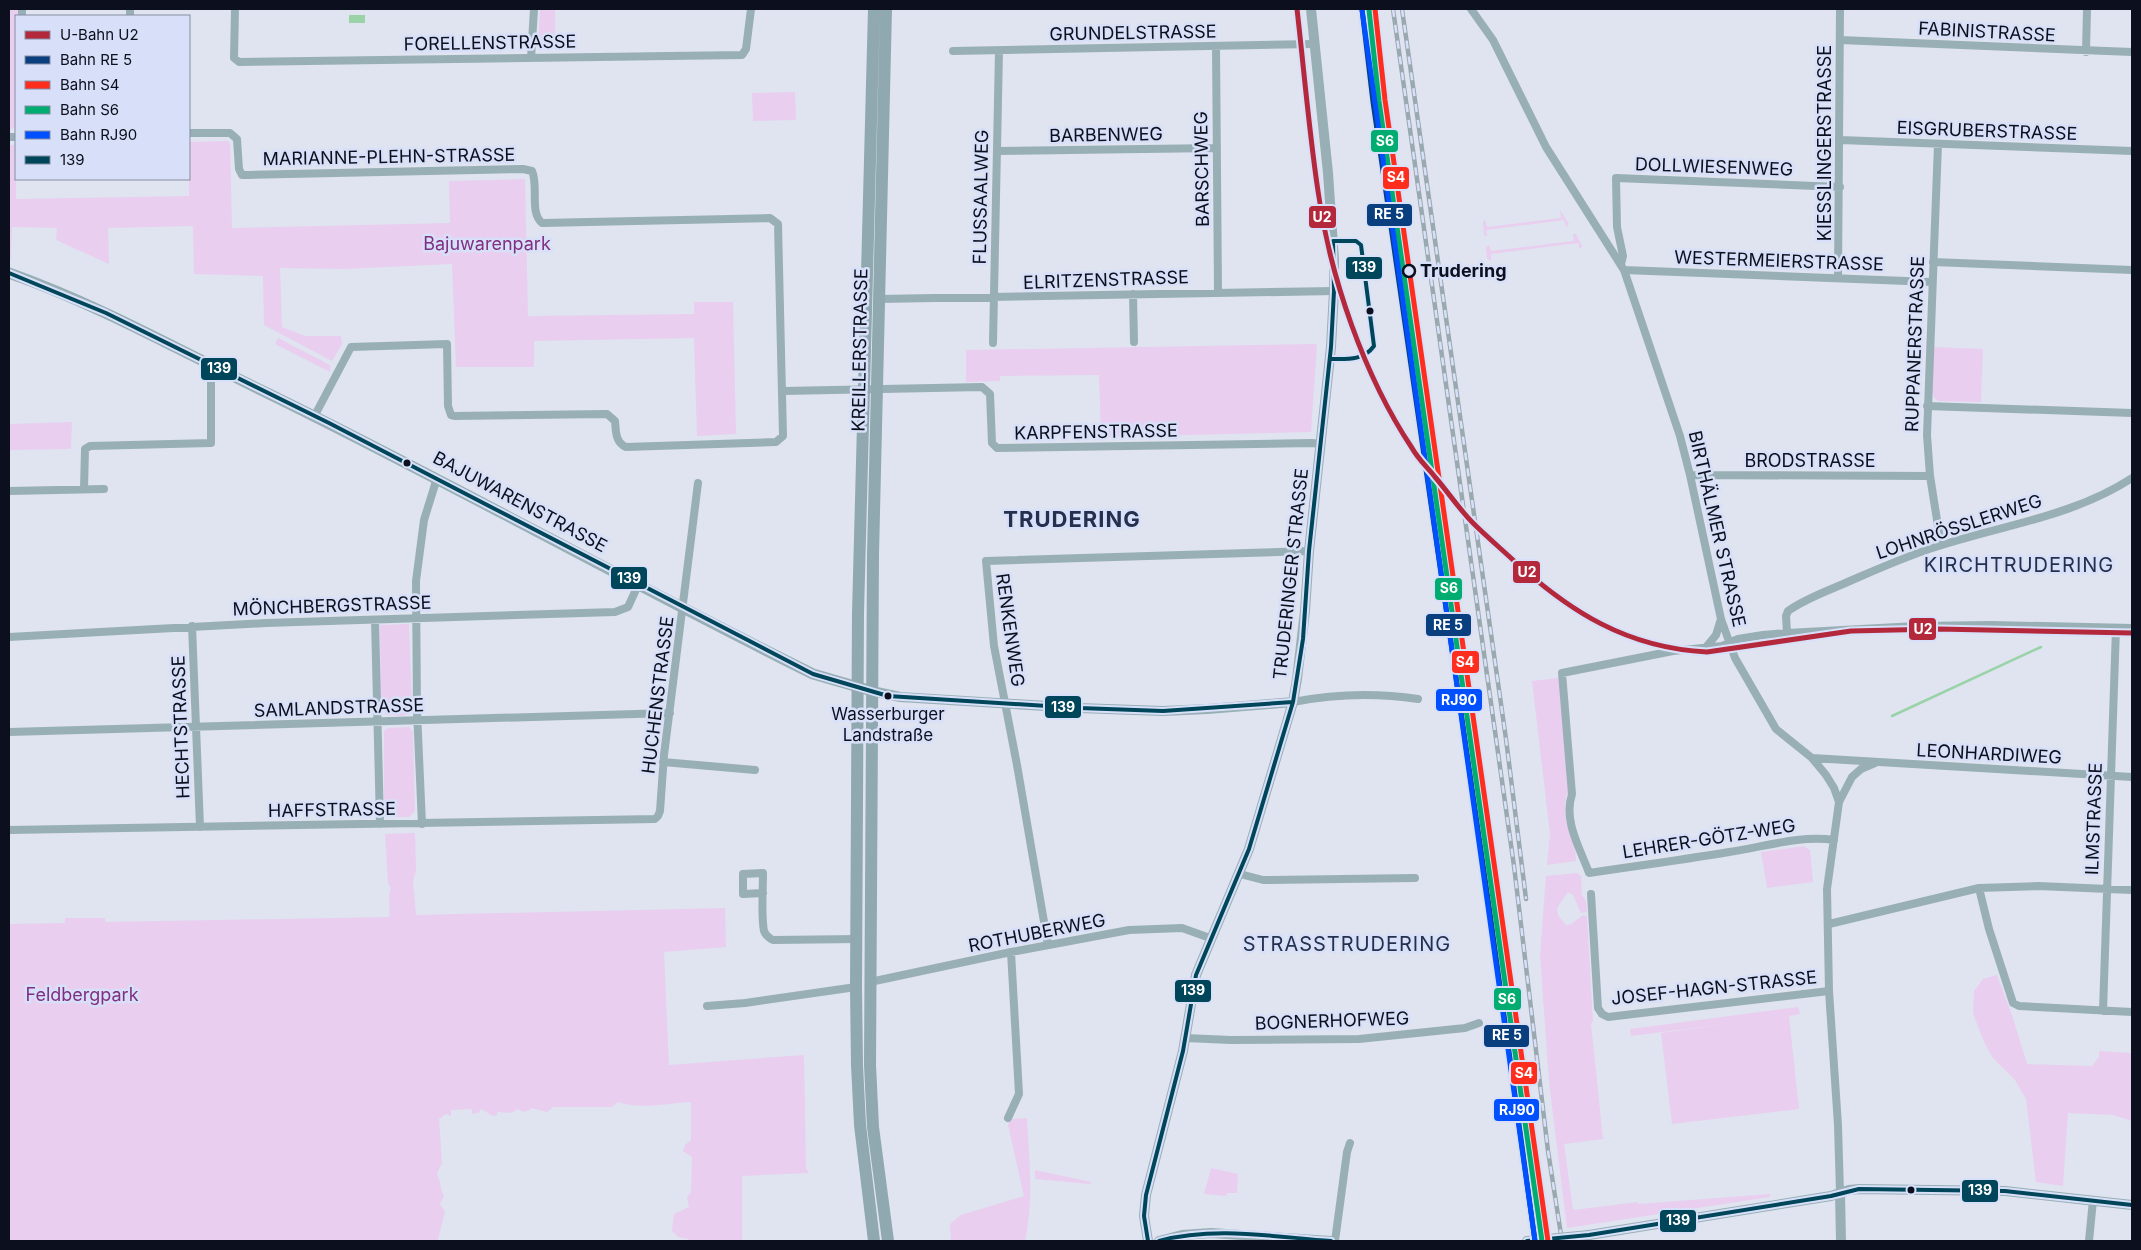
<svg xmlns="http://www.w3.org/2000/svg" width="2141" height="1250" font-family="Inter,sans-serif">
	<rect width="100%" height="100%" fill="#dfe4f0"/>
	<path fill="#e9ceef" d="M9,9H18V16H16V126L9,131Z
		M540,9H555V49H538Z
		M795,92L796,120L753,121L752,93Z
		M228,141L230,144L232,228L450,223L449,181L525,179L528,316L694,314V302H733L736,434L697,436L694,338L534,341V367H456L452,264L345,269L280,268L282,327L305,336H341L342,344L332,361L264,325L263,276L194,274L193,226L108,228L109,264L56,240L57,228L12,227L11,259L9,258V145H16V199L189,196V142Z
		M1560,210L1569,224L1566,227L1564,220L1486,230L1487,236L1484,235L1483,221L1485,220L1487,227L1561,218Z
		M1573,234H1576L1582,246L1580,249L1578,243L1491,254V261L1487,258L1486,247L1489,245L1491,251L1574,241Z
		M278,338L330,365V372L275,344Z
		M1317,344L1311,432L1101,437L1099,375L1000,376V381L966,382V350Z
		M1933,347L1983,349L1981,402L1938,401L1934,398L1932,392Z
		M72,422L71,449L9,450V424Z
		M409,624L412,708L410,713L403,716L386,715L381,706L380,625Z
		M1558,678L1560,681L1568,794L1566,795C1565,807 1565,819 1569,830C1573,842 1576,849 1576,861L1547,865L1550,834L1532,681Z
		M409,727L413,732L415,811L409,817H391L384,809V731L388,728Z
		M415,833L416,870L413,882L416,915L725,908L726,947L664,952L669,1065L804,1055L806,1168L809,1173L742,1176V1241H688V1239L678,1237L672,1231L674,1214L689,1207L687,1197L691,1192L692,1157L683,1151L685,1145L691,1140V1102C668,1103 640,1110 618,1102L612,1107H553L547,1112L531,1108L530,1110L523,1112L518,1109C511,1115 505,1112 497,1112V1115L493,1116L481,1109L478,1113L472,1114V1109L451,1110V1116L446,1114L439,1119L442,1163L437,1174C441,1182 440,1189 444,1196L440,1204L445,1212L438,1239L439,1241H9V924L65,923V918H105V922L389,917C391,907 387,897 391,888L388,883L385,834Z
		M1804,846L1810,850L1813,882L1767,888L1761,852Z
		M1577,873L1581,876L1582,895L1586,901L1587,912L1581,913L1573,895L1568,892L1557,908L1558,915L1566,925L1571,924L1583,915L1587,916L1593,1022L1591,1023L1603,1139L1564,1144L1573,1210L1638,1202V1204L1770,1194V1197L1567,1228L1549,1082L1540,955L1546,876Z
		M1997,975L2012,1015L2027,1064L2092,1066L2099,1057V1051L2132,1053V1121L2113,1115L2068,1113L2063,1186L2036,1182L2026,1099L2015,1080L1993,1058L1984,1042L1973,1013L1974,991L1983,979Z
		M1798,1007L1800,1014L1789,1016L1799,1109L1672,1124L1661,1033L1727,1024L1631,1036L1630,1029Z
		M1027,1118C1029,1159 1034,1200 1025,1241H951L950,1224L961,1215L1024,1196L1008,1125L1011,1119Z
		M1211,1168L1238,1174L1237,1193H1227L1226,1196L1204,1194Z
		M1035,1170L1091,1182V1184L1035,1179Z"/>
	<path fill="#9ad3a8" d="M349,15H365V23H349Z"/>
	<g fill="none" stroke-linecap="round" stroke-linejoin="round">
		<path stroke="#9ad3a8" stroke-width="2.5" d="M1892,716L2041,647"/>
		<path stroke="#99afb6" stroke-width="8" d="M130,9V16
			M235,9L234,58L239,62L742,55L746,49L751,9
			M1471,9L1493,40L1546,147L1624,270L1680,436L1690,475L1721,619L1735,658L1776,729L1812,758L1826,775L1834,788L1839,802
			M22,16V9
			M1840,40L2132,52
			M1216,46L1218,292
			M953,51L1314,44
			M2086,52L2087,9
			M531,58L534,9
			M189,133H230L237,139L239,169L242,175H248L523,169L532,171C539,186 529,212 542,223L770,218L778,224L783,436L776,442L626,447C615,442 616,431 615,421L607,414L455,416L451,415L448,406L447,344L351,347L315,415
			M9,137H16
			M1840,140L2132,151
			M1938,144L1927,435L1930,476L1941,545
			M997,151L1217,148
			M1933,262L2132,270
			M1621,264L1623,256L1617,227L1616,178L1840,187
			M1624,270L1932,282
			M1838,277L1840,9
			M1133,294L1134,342
			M879,299L1334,291
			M993,343L999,51
			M783,391L982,387L990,394L992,443L997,448L1312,443L1321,444
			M1927,406L2132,413
			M1690,475L1930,476
			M84,489L85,449L90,446L211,443V364
			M9,491L104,489
			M375,620L380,824
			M192,626L200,827
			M1787,633L1786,616L1788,611C1806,598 1830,590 1850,581C1880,568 1911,554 1942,545C2005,525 2076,515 2132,478
			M9,637L266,623L615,612L628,607L639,583
			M1707,646L1716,635L1721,619
			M1293,702C1334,694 1378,693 1418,699
			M9,732L670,713
			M1812,758L2132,777
			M663,762L755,770
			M422,824L417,711L416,581L424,520L437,478
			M9,830L655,819L658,816L660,811L664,755L698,483
			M1834,840C1799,835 1764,847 1729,852C1682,860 1636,866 1589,873C1580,848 1563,821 1572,794L1562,673L1673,651L1722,646L1738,639L1763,635L1787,633L1916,626L1991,625L2132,628
			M1240,874L1263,880L1415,878
			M1979,888L1989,929L2013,1003L2019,1006L2132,1012
			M763,893L743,894V874L763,873C763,889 761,917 764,931C766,936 769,938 773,940L857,939
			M1591,894L1598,1008L1602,1014L1608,1017L1829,991
			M1829,924L1979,888L2038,886L2132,890
			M1048,945L1017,765L994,646L986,561L1309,551
			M870,982L1011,952L1129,930L1182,928L1210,938
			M707,1006L745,1003L856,987
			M2103,1011L2116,628
			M1185,1038L1231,1040L1359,1039L1465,1028L1479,1023
			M1008,1118L1019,1094L1011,952
			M1840,1193L1838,1125L1829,991L1827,889L1839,802L1852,777L1861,769L1875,763
			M1335,1241L1347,1152L1350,1143
			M2089,1241L2093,1200"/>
		<path stroke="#99afb6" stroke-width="10" d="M872,691L900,697L1079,708L1163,711L1208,709L1293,702
			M1840,1193L1841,1241
			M1589,1235L1831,1196L1849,1190L1859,1189L2005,1191L2132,1205
			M1148,1241L1144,1216L1146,1195L1183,1051L1196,975L1249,849L1293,702L1297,679L1305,611L1309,551L1331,347L1334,291V260L1328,173L1311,9
			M1159,1241L1182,1235L1211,1233L1331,1241"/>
		<path stroke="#97aeb5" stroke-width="11" d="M9,273C97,304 179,350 263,391C448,481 628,583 813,674L872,691"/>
		<path stroke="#90a8af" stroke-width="12" d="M886,9L873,554L870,1065L873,1127L888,1241
			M874,1241L860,1125L857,1065L856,987L858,613L874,9"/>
		<g stroke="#9aa8af" stroke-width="4.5">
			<path id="rail" d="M1393,9L1514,866L1548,1151L1562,1241
				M1402,9L1506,739L1526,899"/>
		</g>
		<use href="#rail" stroke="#d7e0f8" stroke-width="2.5" stroke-dasharray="8" stroke-linecap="butt"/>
		<path stroke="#99afb6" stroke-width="10" d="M1527,1241L1589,1235"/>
		<g stroke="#d7e0f8" stroke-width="8">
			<path id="bus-1" d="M9,273L106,313L329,423L813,674L888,696L1079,708L1163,711L1293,702
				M1330,359C1347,359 1363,361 1374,346L1361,245L1356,241H1333
				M1148,1241L1144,1216L1146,1195L1183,1051L1196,975L1249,849L1293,702L1303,639L1309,551L1331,347L1334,291L1333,241
				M1159,1241C1215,1226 1274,1237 1331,1241
				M1527,1241L1589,1235L1831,1196L1859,1189L2005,1191L2132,1205"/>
		</g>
		<use href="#bus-1" stroke="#00465a" stroke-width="4"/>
		<g stroke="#d7e0f8" stroke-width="9">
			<path id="rail-1" d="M1362,9L1373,102L1489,906L1535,1241"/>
		</g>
		<g stroke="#d7e0f8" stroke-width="9">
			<path id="rail-2" d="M1375,9L1385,100L1548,1241"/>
		</g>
		<g stroke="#d7e0f8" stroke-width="9">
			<path id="rail-3" d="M1369,10L1379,101L1542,1241"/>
		</g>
		<g stroke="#d7e0f8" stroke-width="9">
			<path id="rail-4" d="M1362,10L1535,1241"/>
		</g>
		<use href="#rail-1" stroke="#093f7f" stroke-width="5"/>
		<use href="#rail-2" stroke="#ff2d1d" stroke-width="5"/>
		<use href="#rail-3" stroke="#00ac6f" stroke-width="5"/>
		<use href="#rail-4" stroke="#0050ff" stroke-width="5"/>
		<g stroke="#d7e0f8" stroke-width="9">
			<path id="metro-1" d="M1297,9C1304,70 1309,131 1318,191C1330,277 1364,376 1412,448C1418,459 1428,468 1435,477C1448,492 1459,509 1473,523C1485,535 1499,547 1512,559C1570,612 1627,648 1707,652L1851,631L1938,629L2132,633"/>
		</g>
		<use href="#metro-1" stroke="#b4283c" stroke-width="5"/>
	</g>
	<circle fill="#d7e0f8" stroke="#0c101e" stroke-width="2.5" cx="1409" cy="271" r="6"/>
	<g fill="#0c101e" stroke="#d7e0f8" stroke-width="2">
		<circle cx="1370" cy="311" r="4.5"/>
		<circle cx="407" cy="463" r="4.5"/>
		<circle cx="888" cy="696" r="4.5"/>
		<circle cx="1911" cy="1190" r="4.5"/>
	</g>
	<g text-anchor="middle" stroke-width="5" stroke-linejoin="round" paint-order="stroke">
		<g font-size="17" fill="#0c101e" stroke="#d7e0f8">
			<text x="888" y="720">Wasserburger<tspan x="888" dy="21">Landstraße</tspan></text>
		</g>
		<g font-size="18" fill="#0c101e" stroke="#d7e0f8">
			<text transform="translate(1987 32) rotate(3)" y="6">FABINISTRASSE</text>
			<text transform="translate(1133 33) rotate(-1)" y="6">GRUNDELSTRASSE</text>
			<text transform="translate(490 43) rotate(-1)" y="6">FORELLENSTRASSE</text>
			<text transform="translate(1987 131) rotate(2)" y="6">EISGRUBERSTRASSE</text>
			<text transform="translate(1106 135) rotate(-1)" y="6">BARBENWEG</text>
			<text transform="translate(1825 143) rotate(-90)" y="6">KIESSLINGERSTRASSE</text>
			<text transform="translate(389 157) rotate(-1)" y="6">MARIANNE-PLEHN-STRASSE</text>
			<text transform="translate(1714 167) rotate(2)" y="6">DOLLWIESENWEG</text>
			<text transform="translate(1202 169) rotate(-91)" y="6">BARSCHWEG</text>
			<text transform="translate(981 197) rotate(-89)" y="6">FLUSSAALWEG</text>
			<text transform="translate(1779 261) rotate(2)" y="6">WESTERMEIERSTRASSE</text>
			<text transform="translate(1106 280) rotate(-2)" y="6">ELRITZENSTRASSE</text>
			<text transform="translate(1915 344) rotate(-88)" y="6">RUPPANERSTRASSE</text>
			<text transform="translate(860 350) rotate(-89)" y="6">KREILLERSTRASSE</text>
			<text transform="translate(1096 432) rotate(-1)" y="6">KARPFENSTRASSE</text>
			<text x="1810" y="467">BRODSTRASSE</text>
			<text transform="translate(520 502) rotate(28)" y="6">BAJUWARENSTRASSE</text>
			<text transform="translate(1959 527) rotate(-18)" y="6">LOHNRÖSSLERWEG</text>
			<text transform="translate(1717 529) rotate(77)" y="6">BIRTHÄLMER STRASSE</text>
			<text transform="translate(1291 574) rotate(-84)" y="6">TRUDERINGER STRASSE</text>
			<text transform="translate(332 606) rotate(-2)" y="6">MÖNCHBERGSTRASSE</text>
			<text transform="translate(1010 630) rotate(82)" y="6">RENKENWEG</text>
			<text transform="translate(658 695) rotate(-83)" y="6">HUCHENSTRASSE</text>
			<text transform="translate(339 708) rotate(-2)" y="6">SAMLANDSTRASSE</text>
			<text transform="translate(181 727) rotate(-92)" y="6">HECHTSTRASSE</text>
			<text transform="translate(1989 754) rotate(3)" y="6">LEONHARDIWEG</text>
			<text transform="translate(332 810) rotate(-1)" y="6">HAFFSTRASSE</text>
			<text transform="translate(2094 819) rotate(-88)" y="6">ILMSTRASSE</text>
			<text transform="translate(1709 839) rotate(-9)" y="6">LEHRER-GÖTZ-WEG</text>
			<text transform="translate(1037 933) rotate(-11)" y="6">ROTHUBERWEG</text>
			<text transform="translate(1714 988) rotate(-6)" y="6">JOSEF-HAGN-STRASSE</text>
			<text transform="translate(1332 1021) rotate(-2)" y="6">BOGNERHOFWEG</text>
		</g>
		<g font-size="18" fill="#822f81" stroke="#d7e0f8">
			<text x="487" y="250">Bajuwarenpark</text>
			<text x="82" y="1001">Feldbergpark</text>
		</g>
		<g font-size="18" font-weight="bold" fill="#0c101e" stroke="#d7e0f8" text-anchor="start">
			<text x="1420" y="277">Trudering</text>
		</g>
		<g font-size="20" letter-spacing="1" fill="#25304e" stroke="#d7e0f8">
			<text x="2019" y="572">KIRCHTRUDERING</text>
			<text x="1347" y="951">STRASSTRUDERING</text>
		</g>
		<g font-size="22" font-weight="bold" letter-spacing="1" fill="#25304e" stroke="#d7e0f8">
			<text x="1072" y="527">TRUDERING</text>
		</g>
	</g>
	<g stroke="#d7e0f8" stroke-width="2">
		<rect x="1370" y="129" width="29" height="24" rx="5" fill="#00ac6f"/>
		<rect x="1382" y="166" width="28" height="24" rx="5" fill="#ff2d1d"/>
		<rect x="1366" y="203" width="47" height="24" rx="5" fill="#093f7f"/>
		<rect x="1308" y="205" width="29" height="24" rx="5" fill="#b4283c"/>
		<rect x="1345" y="256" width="38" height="24" rx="5" fill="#00465a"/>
		<rect x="200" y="357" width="38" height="24" rx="5" fill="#00465a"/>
		<rect x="1512" y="560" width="29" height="24" rx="5" fill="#b4283c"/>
		<rect x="610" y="566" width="38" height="24" rx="5" fill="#00465a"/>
		<rect x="1434" y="577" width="29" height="24" rx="5" fill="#00ac6f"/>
		<rect x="1425" y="613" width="47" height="24" rx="5" fill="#093f7f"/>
		<rect x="1908" y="617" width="29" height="24" rx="5" fill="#b4283c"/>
		<rect x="1451" y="650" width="29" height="24" rx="5" fill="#ff2d1d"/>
		<rect x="1435" y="688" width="48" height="24" rx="5" fill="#0050ff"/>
		<rect x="1044" y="695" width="38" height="24" rx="5" fill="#00465a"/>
		<rect x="1174" y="979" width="38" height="24" rx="5" fill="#00465a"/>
		<rect x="1493" y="987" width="29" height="24" rx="5" fill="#00ac6f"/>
		<rect x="1483" y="1024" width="47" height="24" rx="5" fill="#093f7f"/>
		<rect x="1510" y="1061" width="28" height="24" rx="5" fill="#ff2d1d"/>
		<rect x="1493" y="1098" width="47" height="24" rx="5" fill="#0050ff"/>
		<rect x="1961" y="1179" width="38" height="24" rx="5" fill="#00465a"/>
		<rect x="1659" y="1209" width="38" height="24" rx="5" fill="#00465a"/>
	</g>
	<g font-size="14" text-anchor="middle" font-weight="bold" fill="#fff">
		<text x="1385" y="146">S6</text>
		<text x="1396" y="182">S4</text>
		<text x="1389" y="219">RE 5</text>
		<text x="1322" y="222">U2</text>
		<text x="1364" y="272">139</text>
		<text x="219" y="373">139</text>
		<text x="1527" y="577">U2</text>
		<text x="629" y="583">139</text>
		<text x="1449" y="593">S6</text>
		<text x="1448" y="630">RE 5</text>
		<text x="1923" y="634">U2</text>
		<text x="1465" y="667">S4</text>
		<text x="1459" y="705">RJ90</text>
		<text x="1063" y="712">139</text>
		<text x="1193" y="995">139</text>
		<text x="1507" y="1004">S6</text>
		<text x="1507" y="1040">RE 5</text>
		<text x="1524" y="1078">S4</text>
		<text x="1517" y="1115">RJ90</text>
		<text x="1980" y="1195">139</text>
		<text x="1678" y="1225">139</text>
	</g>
	<rect width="2141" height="1250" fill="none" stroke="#0c101e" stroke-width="20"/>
	<rect x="15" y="15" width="175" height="165" fill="#d7e0f8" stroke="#868da1"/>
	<rect x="25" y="31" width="25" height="8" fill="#b4283c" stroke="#868da1"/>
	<text x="60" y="40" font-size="15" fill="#0c101e">U-Bahn U2</text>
	<rect x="25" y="56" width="25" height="8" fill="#093f7f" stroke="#868da1"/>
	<text x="60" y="65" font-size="15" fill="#0c101e">Bahn RE 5</text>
	<rect x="25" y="81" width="25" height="8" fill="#ff2d1d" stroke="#868da1"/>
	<text x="60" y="90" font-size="15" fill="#0c101e">Bahn S4</text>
	<rect x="25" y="106" width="25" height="8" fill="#00ac6f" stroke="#868da1"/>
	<text x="60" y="115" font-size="15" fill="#0c101e">Bahn S6</text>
	<rect x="25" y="131" width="25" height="8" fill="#0050ff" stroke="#868da1"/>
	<text x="60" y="140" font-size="15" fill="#0c101e">Bahn RJ90</text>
	<rect x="25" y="156" width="25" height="8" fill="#00465a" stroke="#868da1"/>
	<text x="60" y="165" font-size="15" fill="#0c101e">139</text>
</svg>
